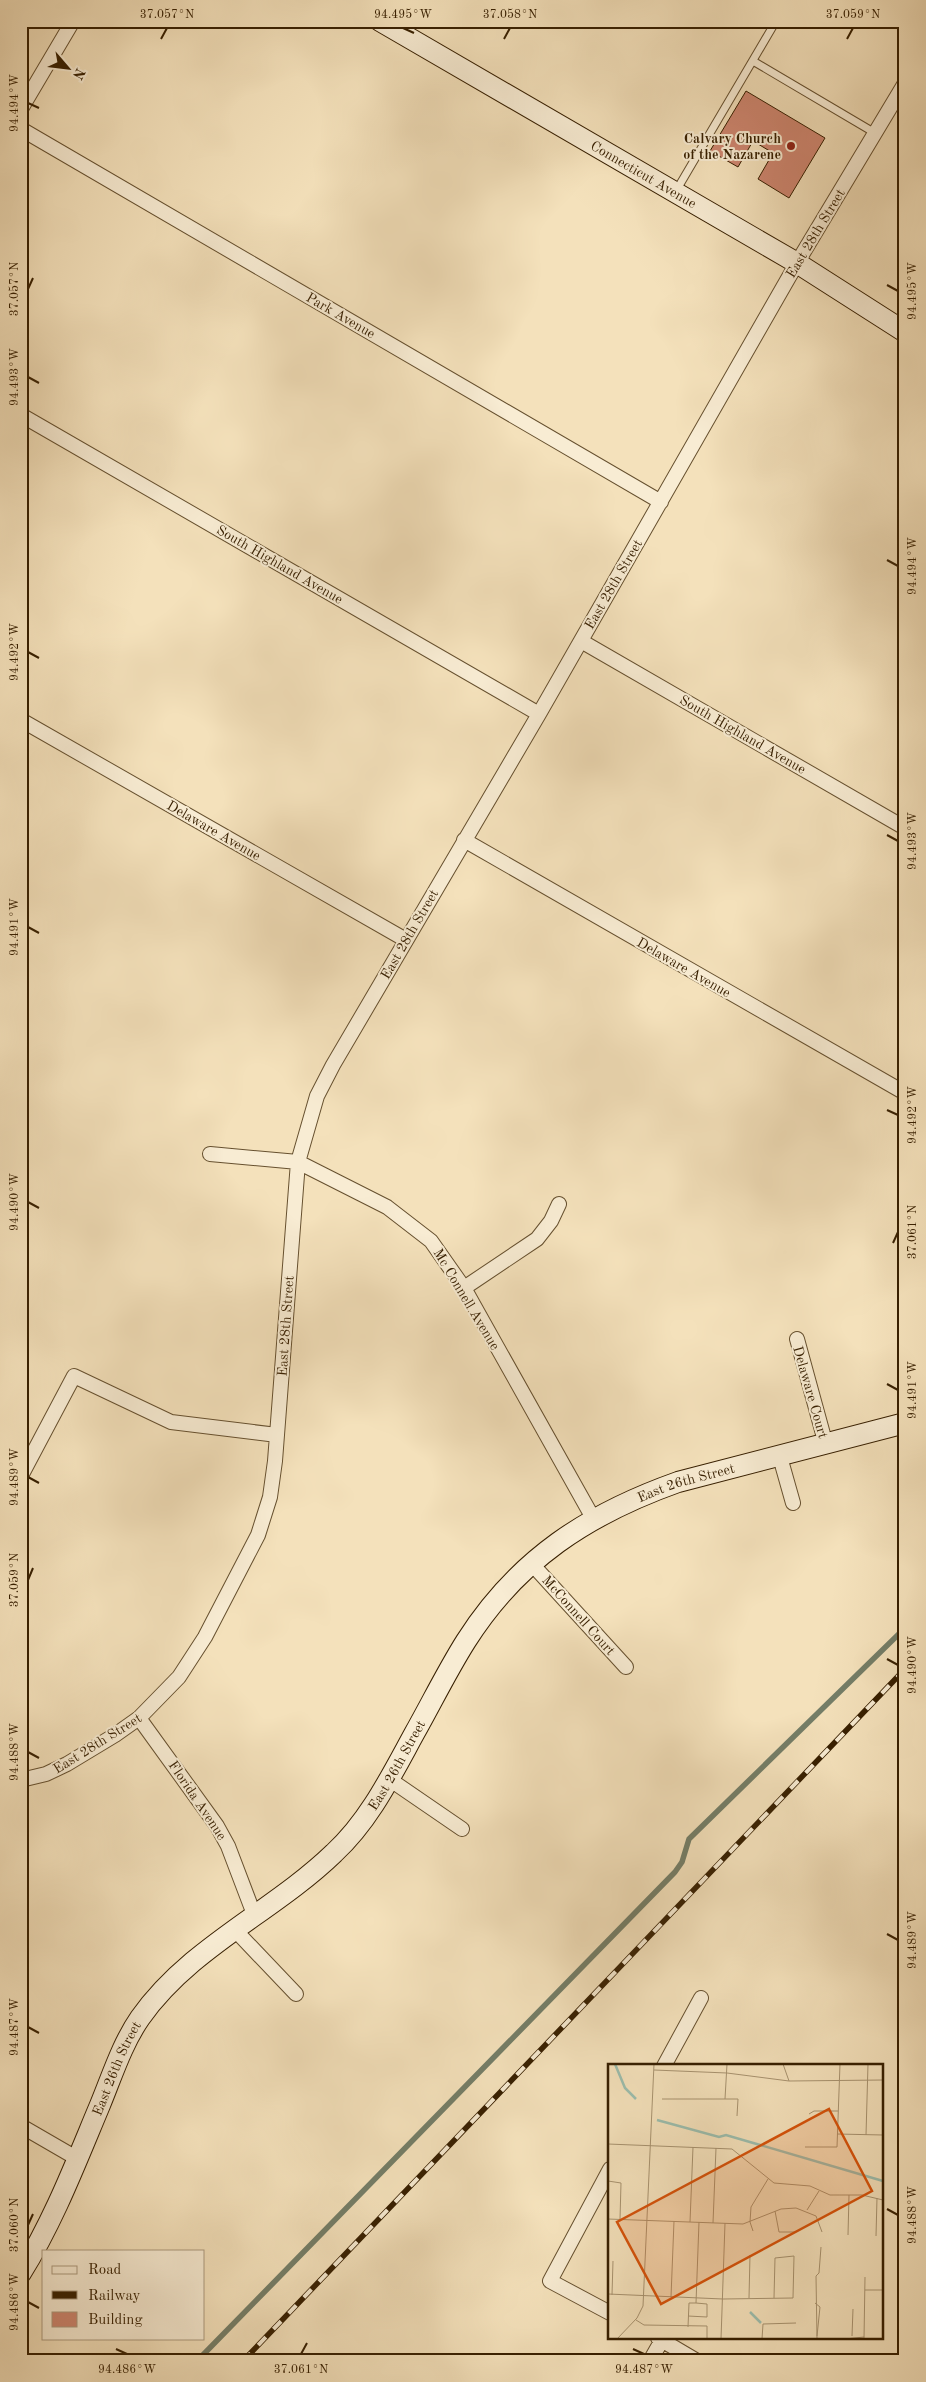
<svg xmlns="http://www.w3.org/2000/svg" width="926" height="2382" font-family="'Old Standard TT',serif">
	<rect width="100%" height="100%" fill="#f4e1bb"/>
	<filter id="stains"><feTurbulence type="fractalNoise" baseFrequency=".004" numOctaves="4"/><feColorMatrix values="0 0 0 0 .2 0 0 0 0 .09 0 0 0 0 .02 0 0 0 .5 -.17"/></filter>
	<radialGradient id="worn" r=".72"><stop offset=".6" stop-color="#630" stop-opacity="0"/><stop offset="1" stop-color="#630" stop-opacity=".3"/></radialGradient>
	<g fill="none" stroke-linecap="round" stroke-linejoin="round">
		<path stroke="#747e68" stroke-width="5.5" d="M197,2361L675,1872L682,1862L689,1839L905,1628"/>
	</g>
	<path fill="#ce8670" stroke="#371f00" d="M746,91L825,138L789,198L758,179L773,153L753,141L738,167L710,151Z"/>
	<g fill="none" stroke-linecap="round" stroke-linejoin="round">
		<g stroke="#66502f" stroke-width="9">
			<path id="lane" d="M753,61L875,133
				M21,81L33,88
				M676,191L776,21"/>
		</g>
		<g stroke="#66502f" stroke-width="16">
			<path id="street" d="M21,109L73,21
				M21,129L661,502
				M21,415L539,714
				M581,641L905,828
				M21,720L406,940
				M464,840L905,1093
				M210,1154L298,1162L387,1207L431,1241L464,1288L593,1518
				M464,1288L537,1239L551,1221L559,1204
				M797,1339L826,1445
				M780,1457L793,1503
				M21,1476L74,1376L171,1422L277,1435
				M531,1563L626,1667
				M139,1718L217,1826L228,1846L255,1917
				M389,1779L462,1829
				M21,1780L46,1774L67,1764L115,1735L139,1718L179,1677L205,1637L258,1535L270,1497L275,1461L298,1162L317,1096L333,1065L539,714L797,263L905,83
				M235,1930L296,1994
				M664,2066L701,1998
				M21,2126L78,2159
				M610,2169L550,2281L610,2313
				M658,2338L697,2361
				M650,2361L662,2340"/>
		</g>
		<g stroke="#371f00" stroke-width="22">
			<g id="secondary">
				<path id="s1" d="M380,21L797,263L905,332"/>
				<path id="s2" d="M21,2273C54,2220 76,2162 100,2105C112,2076 122,2044 140,2018C190,1947 273,1912 334,1853C369,1821 391,1776 414,1734C431,1704 447,1671 466,1641C518,1559 588,1514 678,1482L905,1423"/>
			</g>
		</g>
		<use href="#lane" stroke="#f8ecd3" stroke-width="7"/>
		<use href="#street" stroke="#f8ecd3" stroke-width="14"/>
		<use href="#secondary" stroke="#f8ecd3" stroke-width="20"/>
		<g stroke="#371f00" stroke-width="5.5">
			<path id="rail" d="M243,2361L905,1669"/>
		</g>
		<use href="#rail" stroke="#f8ecd3" stroke-width="4" stroke-dasharray="11" stroke-linecap="butt"/>
	</g>
	<path fill="none" stroke="#371f00" stroke-width="2" d="M403,28L414,33M161,39L167,28M504,39L510,28M847,39L853,28M28,103L39,108M887,285L898,291M28,289L33,278M28,377L39,383M887,560L898,566M28,652L39,658M887,835L898,841M28,927L39,933M887,1110L898,1115M28,1202L39,1208M893,1243L898,1232M887,1384L898,1390M28,1477L39,1483M28,1580L33,1568M887,1659L898,1665M28,1752L39,1758M887,1934L898,1940M28,2027L39,2033M887,2209L898,2215M28,2225L33,2214M28,2302L39,2308M116,2349L127,2354M633,2349L644,2354M301,2354L307,2343"/>
	<circle fill="#8f2418" stroke="#f8ecd3" stroke-width="2" cx="791" cy="146" r="5"/>
	<g text-anchor="middle" stroke-width="4" stroke-linejoin="round" paint-order="stroke">
		<g font-size="14" font-weight="bold" fill="#371f00" stroke="#f8ecd3" text-anchor="end">
			<text x="781" y="143">Calvary Church<tspan x="781" dy="16">of the Nazarene</tspan></text>
		</g>
		<g font-size="14" fill="#371f00" stroke="#f8ecd3">
			<text dy="5" stroke="none"><textPath href="#s1" startOffset="305">Connecticut Avenue</textPath></text>
			<text transform="translate(815 233) rotate(-59)" y="5">East 28th Street</text>
			<text transform="translate(341 315) rotate(30)" y="5">Park Avenue</text>
			<text transform="translate(280 564) rotate(30)" y="5">South Highland Avenue</text>
			<text transform="translate(613 584) rotate(-60)" y="5">East 28th Street</text>
			<text transform="translate(743 734) rotate(30)" y="5">South Highland Avenue</text>
			<text transform="translate(214 830) rotate(30)" y="5">Delaware Avenue</text>
			<text transform="translate(409 934) rotate(-60)" y="5">East 28th Street</text>
			<text transform="translate(684 967) rotate(30)" y="5">Delaware Avenue</text>
			<text transform="translate(467 1299) rotate(59)" y="5">Mc Connell Avenue</text>
			<text transform="translate(285 1326) rotate(-86)" y="5">East 28th Street</text>
			<text transform="translate(811 1392) rotate(74)" y="5">Delaware Court</text>
			<text dy="5" stroke="none"><textPath href="#s2" startOffset="1066">East 26th Street</textPath></text>
			<text transform="translate(579 1615) rotate(48)" y="5">McConnell Court</text>
			<text transform="translate(97 1743) rotate(-32)" y="5">East 28th Street</text>
			<text dy="5" stroke="none"><textPath href="#s2" startOffset="646">East 26th Street</textPath></text>
			<text transform="translate(198 1800) rotate(56)" y="5">Florida Avenue</text>
			<text dy="5" stroke="none"><textPath href="#s2" startOffset="226">East 26th Street</textPath></text>
		</g>
	</g>
	<g transform="translate(608 2064)">
		<rect width="275" height="275" fill="#f4e1bb"/>
		<path fill="none" stroke="#9cbeae" stroke-width="2.5" d="M7,0L17,24L28,35M49,56L111,73L118,71L275,117M142,248L153,259"/>
		<path fill="none" stroke="#a89370" stroke-width="1" d="M175,0L181,17M46,6L119,9L181,17L275,16M54,35H130L129,52M117,35L119,0M201,50L206,47H230M229,70L275,71M258,71L260,0M0,80L124,85L166,119L202,122L222,131H254L275,136M197,83H229L232,0M0,117L13,119L12,155M199,146L211,127M167,147L171,168H187M0,155L135,160L173,145L188,144L208,152L214,168M82,158L85,83M105,159L108,84M145,167L142,158L143,143L160,115M240,171L241,131M268,172L269,134M257,226H275M0,230L115,235L185,234L186,192L167,194L166,234M4,231L5,197M63,233L66,157M141,234L142,191M207,239L212,243L209,272M80,252L99,253V240L88,239M28,256L36,261L99,262V275M80,263L81,239H88L91,158M244,272L245,245M9,275L29,254L35,242L46,0M113,275L117,159M154,275L155,260L188,259M209,275L208,212L211,209L213,183M237,275L256,273M256,275L257,213"/>
		<path fill="#d6530b" fill-opacity="0.15" stroke="#d6530b" stroke-width="2.5" d="M221,45L264,127L53,240L9,158Z"/>
		<rect width="275" height="275" fill="none" stroke="#371f00" stroke-width="2.5"/>
	</g>
	<rect width="926" height="2382" fill="none" stroke="#f4e1bb" stroke-width="55"/>
	<rect x="42" y="2250" width="162" height="90" fill="#f8ecd3" stroke="#ab9a7f"/>
	<rect x="52" y="2266" width="25" height="8" fill="#f8ecd3" stroke="#ab9a7f"/>
	<text x="88" y="2274" font-size="15" fill="#371f00">Road</text>
	<rect x="52" y="2291" width="25" height="8" fill="#371f00" stroke="#ab9a7f"/>
	<text x="88" y="2300" font-size="15" fill="#371f00">Railway</text>
	<rect x="52" y="2312" width="25" height="15" fill="#ce8670" stroke="#ab9a7f"/>
	<text x="88" y="2324" font-size="15" fill="#371f00">Building</text>
	<g transform="translate(68 68) rotate(118)" stroke="#f8ecd3" stroke-width="4" paint-order="stroke">
	<path d="M0-4L9 19L0 12L-9 19Z" fill="#371f00"/>
	<text y="-8" font-size="14" font-weight="bold" text-anchor="middle" fill="#371f00">N</text>
	</g>
	<rect x="28" y="28" width="870" height="2326" fill="none" stroke="#371f00" stroke-width="2"/>
	<g font-size="12" text-anchor="middle" fill="#371f00">
		<text x="167" y="18">37.057°N</text>
		<text x="403" y="18">94.495°W</text>
		<text x="510" y="18">37.058°N</text>
		<text x="853" y="18">37.059°N</text>
		<text transform="translate(14 103) rotate(-90)" y="4">94.494°W</text>
		<text transform="translate(14 289) rotate(-90)" y="4">37.057°N</text>
		<text transform="translate(912 291) rotate(-90)" y="4">94.495°W</text>
		<text transform="translate(14 377) rotate(-90)" y="4">94.493°W</text>
		<text transform="translate(912 566) rotate(-90)" y="4">94.494°W</text>
		<text transform="translate(14 652) rotate(-90)" y="4">94.492°W</text>
		<text transform="translate(912 841) rotate(-90)" y="4">94.493°W</text>
		<text transform="translate(14 927) rotate(-90)" y="4">94.491°W</text>
		<text transform="translate(912 1115) rotate(-90)" y="4">94.492°W</text>
		<text transform="translate(14 1202) rotate(-90)" y="4">94.490°W</text>
		<text transform="translate(912 1232) rotate(-90)" y="4">37.061°N</text>
		<text transform="translate(912 1390) rotate(-90)" y="4">94.491°W</text>
		<text transform="translate(14 1477) rotate(-90)" y="4">94.489°W</text>
		<text transform="translate(14 1580) rotate(-90)" y="4">37.059°N</text>
		<text transform="translate(912 1665) rotate(-90)" y="4">94.490°W</text>
		<text transform="translate(14 1752) rotate(-90)" y="4">94.488°W</text>
		<text transform="translate(912 1940) rotate(-90)" y="4">94.489°W</text>
		<text transform="translate(14 2027) rotate(-90)" y="4">94.487°W</text>
		<text transform="translate(912 2215) rotate(-90)" y="4">94.488°W</text>
		<text transform="translate(14 2225) rotate(-90)" y="4">37.060°N</text>
		<text transform="translate(14 2302) rotate(-90)" y="4">94.486°W</text>
		<text x="127" y="2373">94.486°W</text>
		<text x="301" y="2373">37.061°N</text>
		<text x="644" y="2373">94.487°W</text>
	</g>
	<rect width="100%" height="100%" filter="url(#stains)"/>
	<rect width="100%" height="100%" fill="url(#worn)"/>
</svg>
